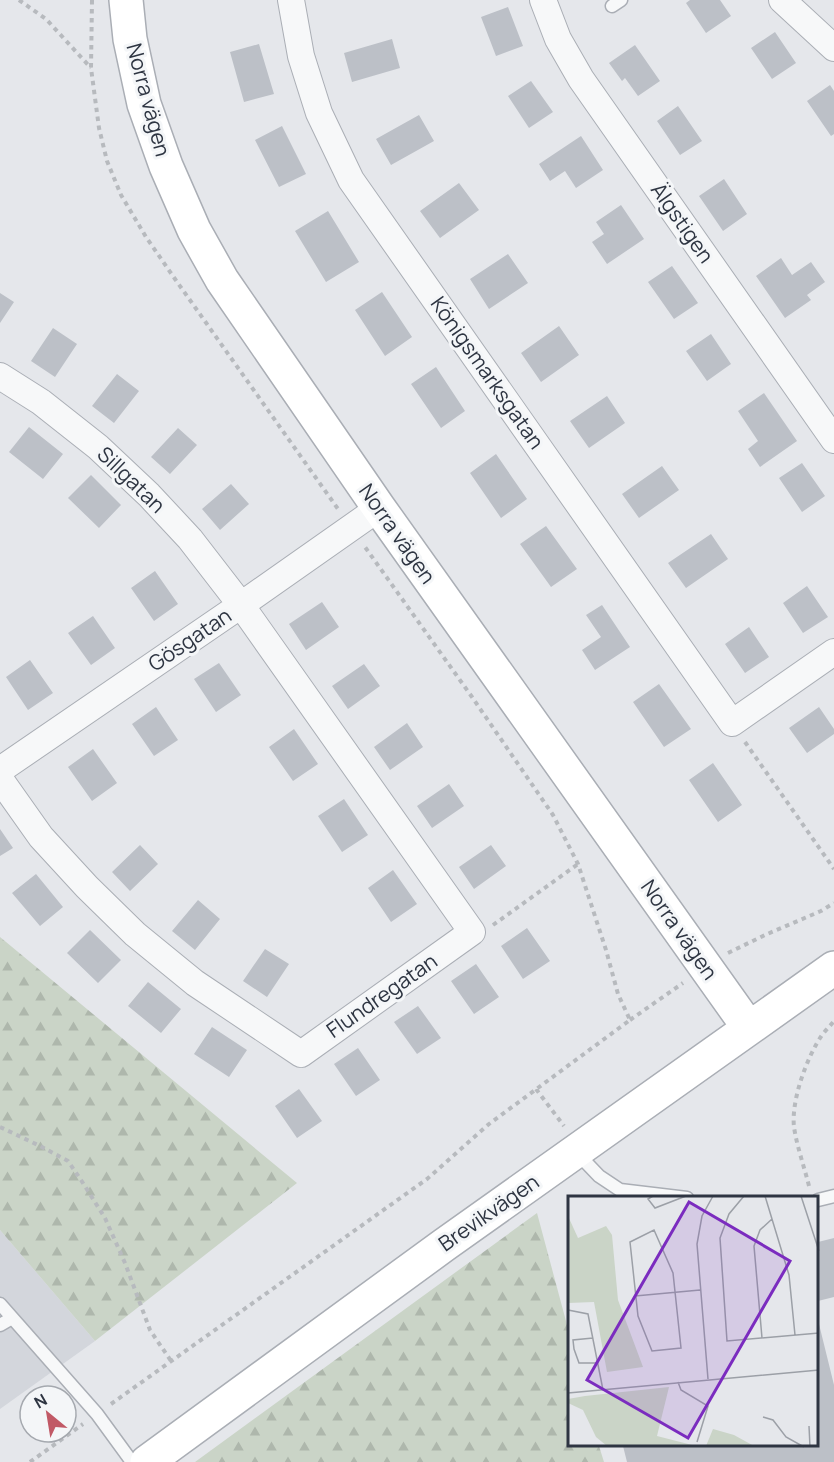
<svg xmlns="http://www.w3.org/2000/svg" width="834" height="1462" font-family="Manrope,sans-serif">
	<defs>
		<pattern id="forest-firs" width="22" height="20" patternUnits="userSpaceOnUse" patternTransform="scale(1.5)"><rect width="22" height="20" fill="#cad4c7"/><path d="M5 1l3.5 6h-7zM16 11l3.5 6h-7z" fill="#aeb7ac"/></pattern>
	</defs>
	<rect width="100%" height="100%" fill="#e5e7eb"/>
	<path fill="#d3d6dc" d="M0,1230L95,1341L0,1409Z"/>
	<path fill="url(#forest-firs)" d="M0,937L297,1183L95,1341L0,1230Z
		M537,1213L570,1336V1446H599L604,1462H195Z"/>
	<path fill="#bcc0c7" d="M690,0H720L731,16L706,33L686,3Z
		M508,7L523,46L496,56L481,17Z
		M775,32L796,63L772,79L751,48Z
		M392,39L400,68L352,82L344,53Z
		M259,44L274,94L244,102L230,52Z
		M635,45L660,81L638,96L625,78L622,81L609,63Z
		M531,81L553,112L529,128L508,96Z
		M830,85L834,91V134L831,136L807,101Z
		M678,106L702,141L680,155L657,121Z
		M419,115L434,141L391,165L376,139Z
		M282,126L306,174L279,187L255,140Z
		M581,136L603,170L576,188L565,171L550,181L539,164Z
		M724,179L747,214L723,231L699,196Z
		M459,183L479,210L440,238L420,211Z
		M621,205L644,239L607,264L592,242L604,234L596,222Z
		M328,211L359,262L326,282L295,231Z
		M508,254L528,283L489,309L470,279Z
		M781,258L792,275L811,262L825,282L807,295L811,300L785,318L756,276Z
		M672,266L698,303L674,319L648,282Z
		M382,292L412,337L385,356L355,310Z
		M0,293L14,302L0,323Z
		M559,326L579,355L541,382L521,353Z
		M53,328L77,344L55,377L31,361Z
		M711,334L731,364L707,381L686,351Z
		M436,367L465,411L441,428L411,384Z
		M117,374L139,391L114,423L92,406Z
		M764,393L797,441L760,467L748,449L758,441L738,411Z
		M607,396L625,423L589,448L570,421Z
		M29,427L63,454L43,479L9,452Z
		M178,428L197,445L170,474L151,457Z
		M496,454L527,499L501,518L470,473Z
		M802,463L825,496L802,512L779,478Z
		M662,466L679,490L639,518L622,494Z
		M91,475L121,505L99,528L68,498Z
		M231,484L249,504L220,530L202,509Z
		M546,526L577,569L551,587L520,544Z
		M711,534L728,559L686,588L668,563Z
		M155,571L178,604L154,621L131,588Z
		M807,586L828,617L803,633L783,603Z
		M322,602L339,627L306,650L289,624Z
		M602,605L630,647L595,670L582,650L601,637L586,615Z
		M93,616L115,648L91,665L68,633Z
		M749,627L769,657L745,673L725,644Z
		M30,660L53,693L28,710L6,677Z
		M219,663L241,695L216,712L194,679Z
		M364,664L380,686L348,709L332,686Z
		M659,684L691,729L664,747L633,702Z
		M156,707L178,740L154,756L132,724Z
		M819,707L834,729V734L807,753L789,728Z
		M407,723L423,747L390,770L374,747Z
		M294,729L318,764L293,781L269,747Z
		M93,749L117,783L92,801L68,767Z
		M713,763L742,805L718,822L689,780Z
		M449,784L464,806L432,828L417,806Z
		M344,799L368,835L342,852L318,816Z
		M0,829L13,848L0,856Z
		M140,845L158,864L130,891L112,872Z
		M491,845L506,866L474,889L459,867Z
		M393,870L417,904L391,922L368,888Z
		M36,874L63,907L40,926L12,893Z
		M198,900L220,919L195,950L172,931Z
		M527,928L550,961L523,979L501,946Z
		M90,930L121,960L98,983L67,953Z
		M265,949L289,964L267,997L243,981Z
		M476,964L499,997L474,1014L451,981Z
		M148,982L181,1009L161,1033L128,1006Z
		M418,1006L441,1038L417,1054L394,1022Z
		M212,1027L247,1050L229,1077L194,1054Z
		M358,1048L380,1080L356,1096L334,1064Z
		M299,1089L322,1121L297,1138L275,1106Z
		M834,1238V1297L818,1301V1242Z
		M818,1320L834,1385V1462H627L623,1446H818Z"/>
	<g fill="none" stroke-linecap="round" stroke-linejoin="round">
		<g stroke="#aaaeb5" stroke-width="15">
			<path id="lane" d="M612,6L621,0
				M576,1152L599,1176L620,1190L687,1198
				M818,1200L834,1196
				M0,1304L97,1414L132,1462
				M0,1325L12,1318"/>
		</g>
		<g stroke="#aaaeb5" stroke-width="28">
			<path id="street" d="M291,0L301,56L319,113L351,180L732,723L834,652
				M543,0L558,39L581,79L834,440
				M782,0L834,48
				M0,376L41,402L98,447L149,495L190,539L241,605L472,932L301,1054L195,983L135,934L87,887L41,837L0,779
				M0,770L241,605L379,508"/>
		</g>
		<g stroke="#aaaeb5" stroke-width="36">
			<path id="secondary" d="M126,0L130,39L144,104L166,166L194,230L222,280L379,508L749,1028
				M147,1462L444,1245L834,968"/>
		</g>
		<path stroke="#b7babe" stroke-width="4" stroke-dasharray="4.5 4.5" stroke-linecap="butt" d="M19,0L46,19L91,68
			M92,0L91,68L99,128L107,161L121,195L146,237L175,279L338,509
			M745,742L834,869
			M493,925L578,864
			M728,953L765,935L821,911L834,903
			M630,1020L683,983
			M536,1089L564,1126
			M0,1127L40,1146L68,1161L81,1180L105,1218L125,1263L150,1330L171,1361
			M809,1186C804,1166 797,1147 794,1127C791,1100 807,1057 822,1035C826,1030 830,1026 834,1021
			M111,1404L427,1179L489,1124L630,1020L618,994L606,950L578,864L553,815L472,697L365,547
			M30,1462L83,1424"/>
		<use href="#lane" stroke="#f7f8f9" stroke-width="12"/>
		<use href="#street" stroke="#f7f8f9" stroke-width="26"/>
		<use href="#secondary" stroke="#fff" stroke-width="33"/>
	</g>
	<g text-anchor="middle" stroke-width="6" stroke-linejoin="round" paint-order="stroke">
		<g font-size="21" fill="#2e3542" stroke="#f4f6f8">
			<text transform="translate(148 100) rotate(75)" y="7">Norra vägen</text>
			<text transform="translate(682 223) rotate(55)" y="7">Älgstigen</text>
			<text transform="translate(487 373) rotate(55)" y="7">Königsmarksgatan</text>
			<text transform="translate(131 480) rotate(44)" y="7">Sillgatan</text>
			<text transform="translate(397 534) rotate(55)" y="7">Norra vägen</text>
			<text transform="translate(190 640) rotate(-34)" y="7">Gösgatan</text>
			<text transform="translate(679 930) rotate(55)" y="7">Norra vägen</text>
			<text transform="translate(382 996) rotate(-35)" y="7">Flundregatan</text>
			<text transform="translate(489 1213) rotate(-35)" y="7">Brevikvägen</text>
		</g>
	</g>
	<g transform="translate(568 1196)">
		<rect width="250" height="250" fill="#e5e7eb"/>
		<path d="M0,20L10,42L38,30L44,39L50,104L75,171L39,176L26,106L0,107ZM101,191L89,240L128,250H39L28,241L15,214L0,207V203L17,200ZM145,233L166,239L186,250H138Z" fill="#cad4c7"/>
		<path fill="none" stroke="#9ca0a7" stroke-width="1.5" d="M85,0L80,3L87,12L118,0M176,0L161,18L152,42L159,145L251,137M197,0L221,79L227,139M233,0L251,55M86,34L105,77L113,152L84,155L70,120L62,46ZM67,100L132,94M0,114L20,118L35,194M25,142L5,144L6,153L11,167H30M194,142L186,50L192,34L204,23M140,183L129,48L134,20L145,0M110,186L113,194L140,210L129,246M0,197L251,174M195,221L205,224L218,241L236,251M241,230L242,251"/>
		<path fill="#7b2cbf" fill-opacity="0.15" stroke="#7b2cbf" stroke-width="3" d="M121,6L222,65L120,242L19,184Z"/>
		<rect width="250" height="250" fill="none" stroke="#2e3542" stroke-width="3"/>
	</g>
	<g transform="translate(48 1414) rotate(330)"><circle r="28" fill="#f4f6f8" stroke="#a5a9af" stroke-width="1.5"/>
	<path d="M0-4.5L10 22L0 15L-10 22Z" fill="#c15966"/>
	<text y="-9" font-size="16" font-weight="bold" text-anchor="middle" fill="#2e3542">N</text>
	</g>
</svg>
